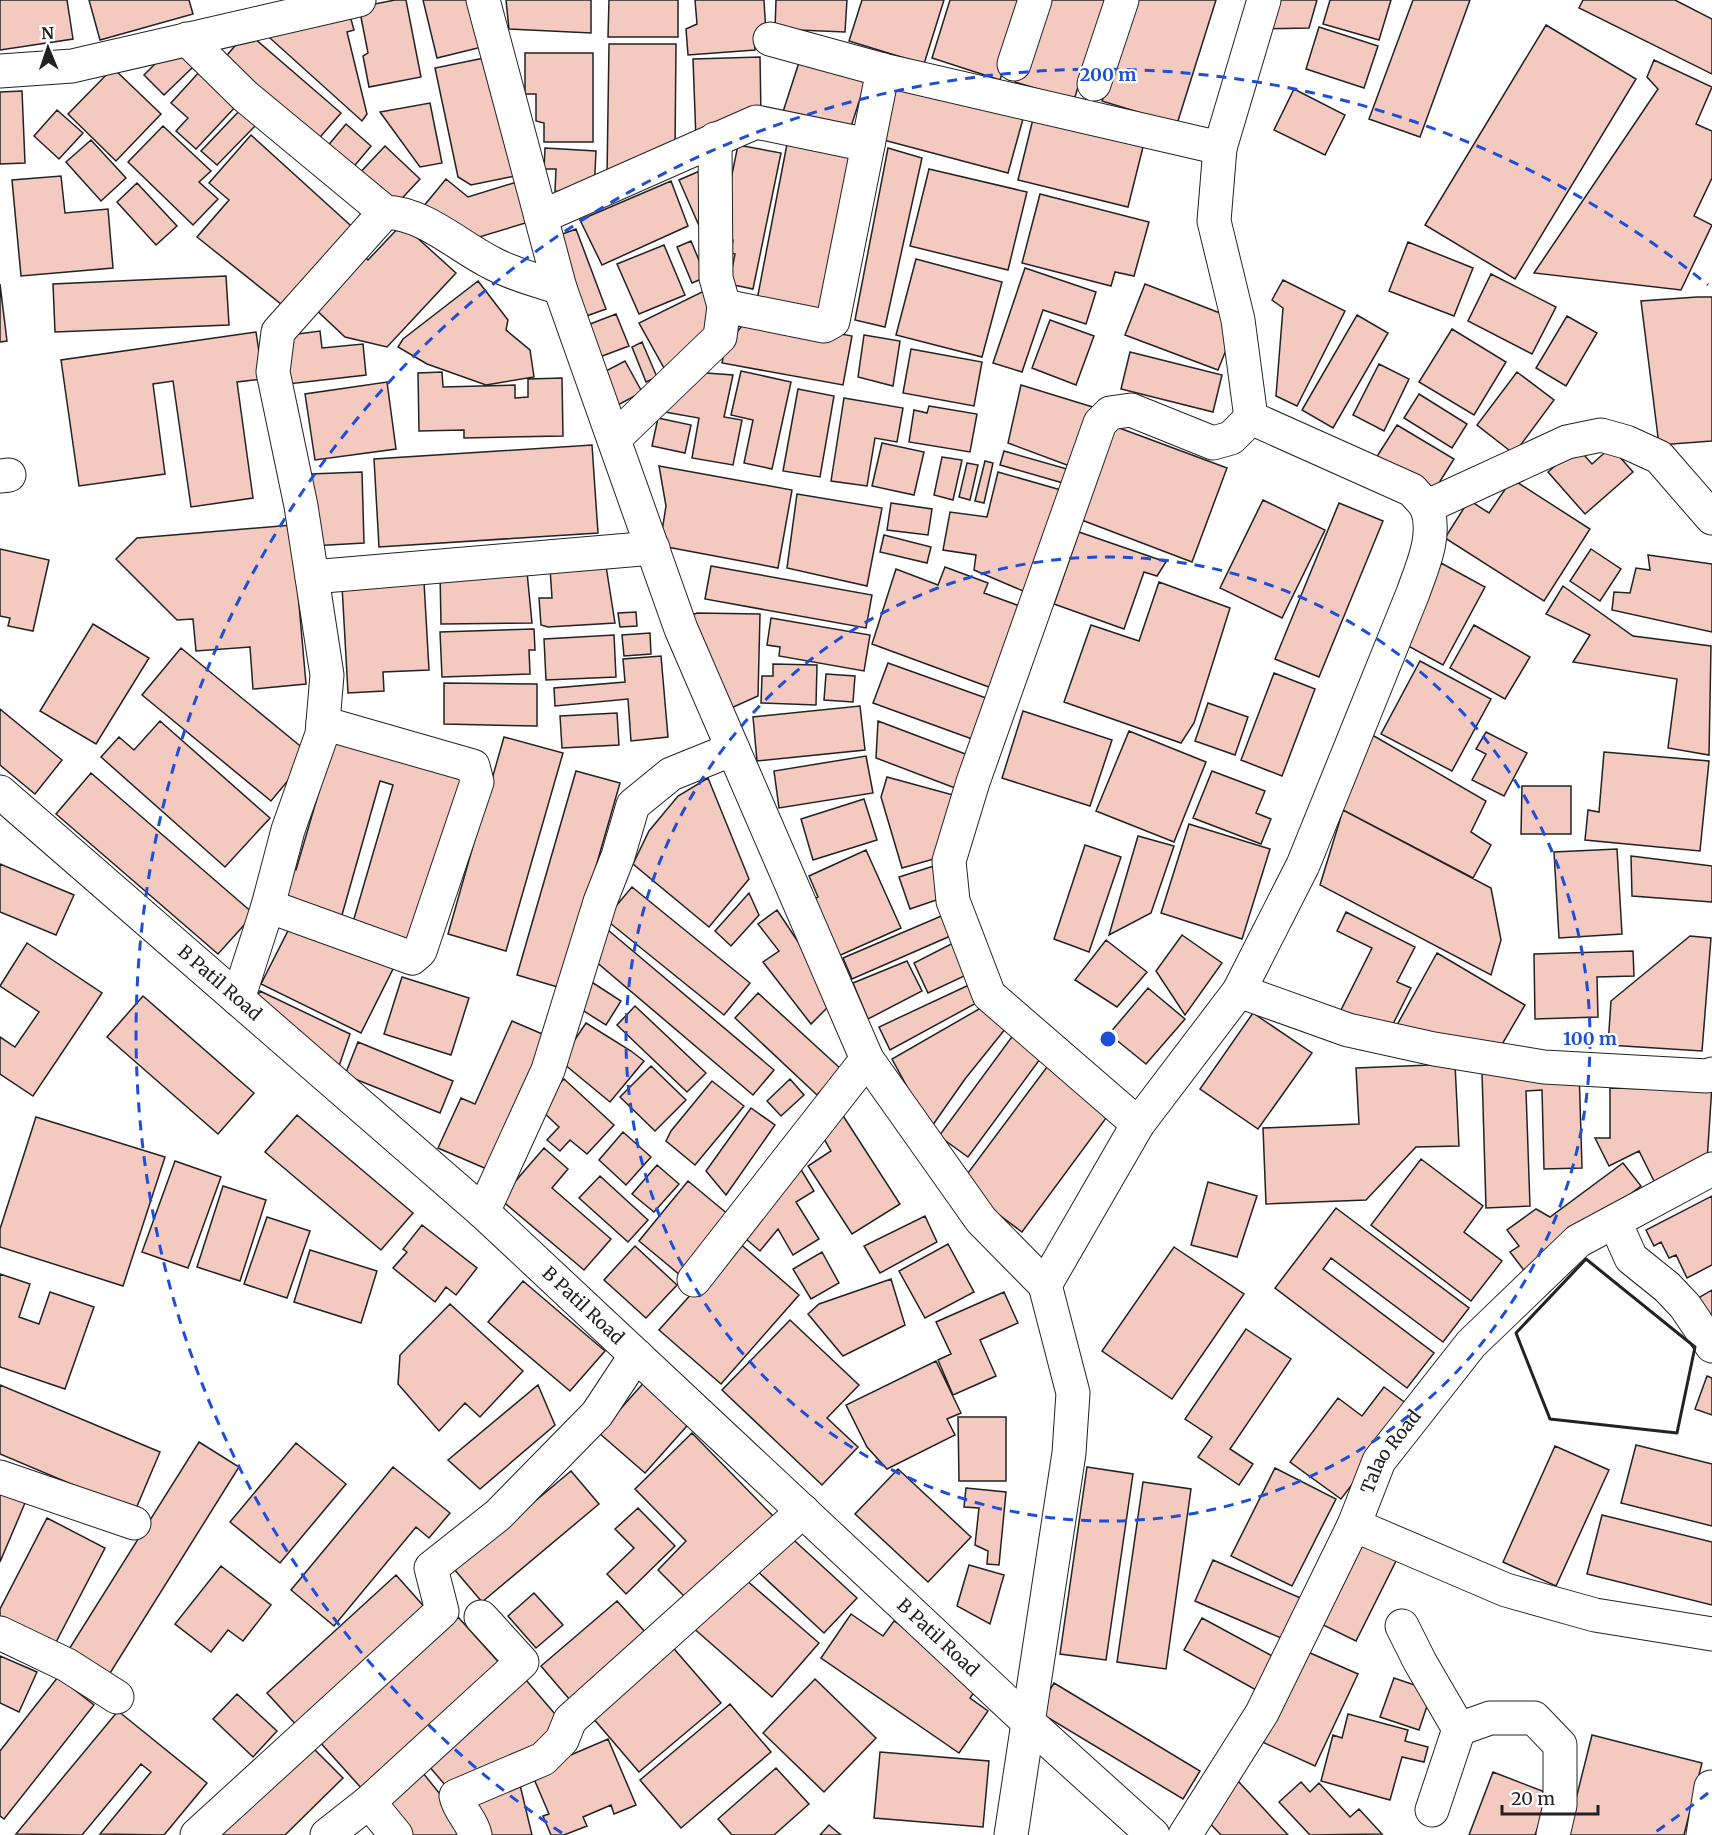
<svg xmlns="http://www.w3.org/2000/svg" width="1712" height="1835" font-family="Merriweather,serif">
	<rect width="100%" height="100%" fill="#fff"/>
	<path fill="#f3c9c0" stroke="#222" stroke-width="1.5" d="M0,0H67L73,39L0,50Z
		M89,0H189L193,14L100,40Z
		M395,0H406L421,77L369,87L363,56L368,53L359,7Z
		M423,0H475L486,46L437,58Z
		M506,0H591V33L509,29Z
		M609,0H678V37H608Z
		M695,0H764L766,34L754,35L755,50L688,55L686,29L697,24Z
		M776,0H847L845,32L775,29Z
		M862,0H944L924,64L849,41Z
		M950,0H1025L1000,80L932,58Z
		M1041,0H1105L1074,100L1015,82Z
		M1135,0H1216L1177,124L1102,101Z
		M1273,0H1317L1309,28L1264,29Z
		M1330,0H1391L1379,40L1323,24Z
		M1413,0H1470L1420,137L1369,119Z
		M1583,0H1675L1712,19V74L1579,8Z
		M348,8L354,30L347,32L367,114L362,121L261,30Z
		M1546,25L1636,79L1515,279L1425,225Z
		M1319,27L1378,46L1364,88L1306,69Z
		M247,32L341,113L315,143L223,64L228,54Z
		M609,44H676L675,151L607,176Z
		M172,47L193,67L164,95L144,75Z
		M803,50L869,71L847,139L781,118Z
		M525,53H593V142H544V123L536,121V94H525Z
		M494,56L520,175L471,185L458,177L435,68Z
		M760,57L761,116L696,140L693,59Z
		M1654,60L1712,87L1696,124L1712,131V178L1694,216L1712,225L1681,290L1534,273L1658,89L1647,77Z
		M114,69L161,114L116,161L68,114L109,72Z
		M201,70L238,104L196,149L176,131L188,118L171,103Z
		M897,79L1026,108L1008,173L876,138Z
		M1294,89L1345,115L1325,155L1274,130Z
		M22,91L25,163L0,164V92Z
		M430,103L442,163L420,167L380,112Z
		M242,108L258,123L217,165L201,151Z
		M57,110L83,133L59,159L34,136Z
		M1035,111L1145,139L1128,207L1018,180Z
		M346,124L371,146L351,170L326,148Z
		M163,126L211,171L199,182L218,199L193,225L128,162Z
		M251,135L360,234L286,308L197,237L229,200L209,183Z
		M91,140L126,178L101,201L66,162Z
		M787,144L859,158L830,314L757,300Z
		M738,145L781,153L753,289L729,284L735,254L731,253L733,240L725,238L722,223Z
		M385,146L420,179L392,209L356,177Z
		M545,148L596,151L594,193L555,191L556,169H544Z
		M888,148L922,158L885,327L855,320Z
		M929,169L1027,192L1008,270L910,246Z
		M702,170L700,228L679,180Z
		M61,176L65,213L108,209L113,268L21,276L12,180Z
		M446,179L468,197L520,181L532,221L466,241L423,207Z
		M671,181L688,226L602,265L580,220Z
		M137,183L177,226L156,245L117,202Z
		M1040,194L1149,222L1134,276L1115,272L1111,286L1022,263Z
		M402,224L456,273L387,347L345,337L312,306L362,254L368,260Z
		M576,229L606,309L581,318L552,238Z
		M691,241L706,277L692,283L677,247Z
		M1408,242L1473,268L1454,316L1389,291Z
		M664,245L685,295L639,314L617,264Z
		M916,259L1002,282L982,357L896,335Z
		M1025,268L1096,292L1086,324L1043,310L1022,372L993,363Z
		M1491,274L1556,307L1532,354L1468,321Z
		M226,276L229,325L55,332L53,284Z
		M1283,280L1345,311L1297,406L1276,396L1283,308L1272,300Z
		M478,281L508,320L506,330L530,350L534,377L486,385L427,364L398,347L403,339Z
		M0,284L7,341L0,342Z
		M1145,284L1238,320L1218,370L1125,335Z
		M708,289L718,320L664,368L639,323Z
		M1697,297H1712V441L1659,445L1641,301Z
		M616,314L629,346L597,358L585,326Z
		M1357,315L1388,333L1333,428L1302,410Z
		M1567,316L1597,333L1566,386L1536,368Z
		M749,317L852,336L843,385L722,363L727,335L733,337Z
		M1050,320L1094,336L1076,385L1032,368Z
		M1452,329L1506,362L1474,415L1419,382Z
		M320,331L322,348L363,344L366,375L288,384L283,336Z
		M256,332L263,379L237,382L253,498L191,507L173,381L153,384L165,474L79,486L61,360Z
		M864,335L900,341L893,386L858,377Z
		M642,342L657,377L646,382L632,347Z
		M911,349L982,362L974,406L903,393Z
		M1130,352L1222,375L1213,412L1121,389Z
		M625,361L642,392L618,405L602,373Z
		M1379,364L1409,379L1384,431L1353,415Z
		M741,371L791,382L772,469L744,463L753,420L731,415Z
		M442,372L443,387L515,385V398L528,397V379L562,378L563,436L464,438V430L419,431L418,373Z
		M693,372L733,375L724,417L742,420L733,465L692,458L699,418L659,411Z
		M1517,372L1554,400L1514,454L1477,425Z
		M387,382L396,449L315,460L305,394Z
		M1021,385L1096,408L1075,468L1008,443Z
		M798,389L834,396L820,477L783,471Z
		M1419,394L1467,424L1452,448L1404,418Z
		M844,398L903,408L897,442L875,438L867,486L831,481Z
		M929,406L977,414L970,452L909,442L914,410L927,413Z
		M658,418L691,425L685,453L652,446Z
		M1397,425L1454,459L1434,491L1376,458Z
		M1114,426L1227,468L1192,562L1079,519Z
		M882,443L924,452L914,495L872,486Z
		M592,445L598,533L379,547L374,459Z
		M1577,447L1592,464L1611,447L1633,472L1585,514L1548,472Z
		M1004,451L1074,471L1070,485L1000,465Z
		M942,457L962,460L953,500L934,495Z
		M985,461L993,463L984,503L975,501Z
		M967,463L978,465L970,500L959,497Z
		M659,466L792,490L778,568L667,547L660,544L666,506Z
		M362,472L364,543L312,546L310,474Z
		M998,472L1068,492L1030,594L974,570L976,555L943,550L950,512L987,517Z
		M1512,479L1590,529L1544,601L1445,538L1469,500L1489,513Z
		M797,494L882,508L867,586L787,568Z
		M1263,500L1325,530L1282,618L1220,588Z
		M891,503L932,509L928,535L887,530Z
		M1339,503L1383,521L1319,677L1275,659Z
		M292,525L306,684L253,689L250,647L196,651L193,619L177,620L116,559L137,538Z
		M1079,532L1166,562L1157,576L1144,572L1124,629L1054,604Z
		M884,535L931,547L927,563L880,552Z
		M0,549L49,560L33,631L8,626L10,618L0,616Z
		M1591,549L1621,569L1600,601L1570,581Z
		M1648,555L1712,564V632L1612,610L1614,592L1630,593L1636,568L1650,570Z
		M1441,563L1485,587L1443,665L1399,641Z
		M606,566L615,623L548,627L541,625L539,598H552L550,568Z
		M711,566L872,595L866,628L705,599Z
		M945,567L988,583L984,593L1028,609L997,690L872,644L896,569L938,585Z
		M527,572L532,623L441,624L440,573Z
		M424,582L429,670L383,672L384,691L348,693L342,586Z
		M1159,582L1230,608L1194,723L1181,743L1064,702L1091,625L1139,641Z
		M1563,586L1633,636L1711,646L1709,755L1668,748L1677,679L1573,662L1590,635L1546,614Z
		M636,612L637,626L620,627L618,613Z
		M697,613L760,614L758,696L729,709L688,617Z
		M771,618L870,635L864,671L779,656L780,647L767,645Z
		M93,624L149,658L96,744L40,711Z
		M1474,625L1530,657L1505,699L1450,668Z
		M534,629L535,650H529L530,674L442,677L440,632Z
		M650,633L651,654L624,656L622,635Z
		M614,635L616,677L546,680L544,639Z
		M181,648L310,754L271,801L142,695Z
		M661,656L668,737L631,741L628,699L555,706L554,688L625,682L623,659Z
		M1420,661L1491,699L1452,771L1381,734Z
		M888,663L986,698L972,739L873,703Z
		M773,664L817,665L816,705L761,703L762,676H773Z
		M1274,673L1315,689L1282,776L1241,760Z
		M826,674L855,676L853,702L824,700Z
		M444,683L537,684V726L444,724Z
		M1208,703L1248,717L1235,755L1195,741Z
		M860,706L865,750L757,761L753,717Z
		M0,709L62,760L35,794L0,765Z
		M1023,711L1112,740L1090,806L1002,778Z
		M617,713L619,745L562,748L560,716Z
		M160,721L270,818L225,867L101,757L119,737L134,750Z
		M878,721L968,755L955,788L876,758Z
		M1362,729L1486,801L1471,832L1491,845L1473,878L1343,810Z
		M1129,731L1206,762L1174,842L1096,811Z
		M1486,732L1527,753L1504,796L1472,780L1486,754L1476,749Z
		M326,734L463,773L413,946L351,929L393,785L380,781L340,922L280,905L291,869L296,870L328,761Z
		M504,737L563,753L506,951L448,934Z
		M1604,752L1709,761L1700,851L1585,840L1588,810L1599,812Z
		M866,756L873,793L779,808L774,771Z
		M576,771L620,783L561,988L517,975Z
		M1212,771L1265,791L1256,813L1271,819L1261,844L1193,818Z
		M91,773L254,914L218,954L56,814Z
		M887,777L953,795L934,859L902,868L881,797Z
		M708,778L749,879L709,927L633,864L649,831L678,796Z
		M1522,786H1571V834H1521Z
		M864,799L877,840L813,860L801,819Z
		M1343,810L1491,888L1501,940L1491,975L1320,885Z
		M1189,824L1270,849L1242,939L1161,913Z
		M1138,836L1174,846L1151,913L1109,935Z
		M1085,845L1121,857L1089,952L1054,939Z
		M1617,849L1622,934L1559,938L1554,852Z
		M866,850L901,928L834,958L809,902L818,897L809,876Z
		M1631,856L1712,866V902L1632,896Z
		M0,864L74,895L56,935L0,912Z
		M937,865L948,896L910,909L899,877Z
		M632,887L750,983L724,1015L605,919Z
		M749,893L759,915L731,946L715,931Z
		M777,910L836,999L811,1024L763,962L779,951L758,924Z
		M1346,912L1415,947L1397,982L1411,988L1387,1036L1340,1012L1372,948L1337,931Z
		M946,914L955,934L852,979L843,958Z
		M294,919L394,967L361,1033L261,984Z
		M608,930L774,1070L753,1095L594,960Z
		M1182,935L1222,963L1185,1015L1156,971Z
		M1690,936L1711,938L1702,1051L1608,1045L1611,1001Z
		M959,940L975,971L928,993L914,963Z
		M1106,940L1147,972L1117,1007L1075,980Z
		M27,943L102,993L33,1096L0,1074V1037L15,1047L39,1012L0,986Z
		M1633,951L1634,976L1597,977L1598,1017L1535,1019L1534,954Z
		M1437,953L1525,1005L1497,1053L1392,1034Z
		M907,961L922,991L868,1019L853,983Z
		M402,977L469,998L451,1055L384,1034Z
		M587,979L621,1001L606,1025L579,1008Z
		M971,984L980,1001L890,1050L879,1027Z
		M1148,988L1185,1019L1146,1064L1109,1034Z
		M260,991L350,1034L338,1069L255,1001Z
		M758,993L841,1069L817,1095L735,1018Z
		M143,996L254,1093L218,1134L107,1037Z
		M986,1005L1006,1028L965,1079L930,1129L892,1059Z
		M635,1006L706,1073L687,1092L617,1025Z
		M1253,1013L1312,1053L1258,1129L1200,1089Z
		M512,1021L554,1039L496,1173L438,1148L461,1098L475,1104Z
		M586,1023L631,1051L644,1061L610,1102L564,1064L566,1053Z
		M1014,1034L1043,1055L968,1157L939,1136Z
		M358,1042L453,1081L440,1113L345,1075Z
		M1050,1063L1112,1110L1022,1232L959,1185Z
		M1455,1064L1459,1146L1416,1147L1366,1200L1266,1204L1263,1128L1359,1124L1356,1068Z
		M651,1066L686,1100L655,1131L620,1097Z
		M1579,1068L1582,1168L1544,1169L1542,1090L1526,1091L1530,1206L1486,1208L1482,1072Z
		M564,1079L614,1125L587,1154L570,1140L560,1151L547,1140L559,1127L538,1107Z
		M790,1079L804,1095L781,1116L767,1101Z
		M712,1081L744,1106L695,1165L666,1141L671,1131Z
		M1712,1085L1707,1161L1656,1185L1639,1151L1609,1166L1595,1138H1610V1088L1656,1089Z
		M751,1108L775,1125L726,1195L706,1171Z
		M840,1111L900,1204L852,1234L808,1166L831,1151L820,1132Z
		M297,1115L413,1213L381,1250L265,1152Z
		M36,1117L165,1157L123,1286L0,1247V1229Z
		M623,1132L651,1157L626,1185L599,1160Z
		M544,1148L568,1169L552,1188L611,1239L584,1270L500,1199Z
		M1421,1159L1483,1206L1464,1232L1502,1261L1471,1301L1371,1225Z
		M175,1161L221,1177L188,1268L142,1252Z
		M797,1163L814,1191L796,1202L819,1239L793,1255L778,1229L760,1251L739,1233Z
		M1623,1163L1641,1186L1526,1273L1510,1252L1519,1246L1507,1230L1536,1209L1550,1217Z
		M657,1165L679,1184L654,1212L632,1194Z
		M600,1176L648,1220L628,1242L579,1198Z
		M688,1181L735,1220L686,1280L639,1241Z
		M1208,1182L1257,1196L1237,1257L1191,1245Z
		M223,1186L266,1200L240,1281L197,1267Z
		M1712,1196V1265L1687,1278L1676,1255L1669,1258L1661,1242L1654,1246L1646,1230Z
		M1336,1208L1469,1308L1443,1342L1331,1258L1323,1269L1434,1353L1407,1388L1275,1288Z
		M925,1216L937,1242L880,1273L864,1246Z
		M267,1217L310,1231L287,1298L244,1284Z
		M422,1225L477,1268L456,1295L446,1287L435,1302L393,1268L407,1252L403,1249Z
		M738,1242L799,1295L721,1384L659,1330Z
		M948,1244L974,1292L925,1318L899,1271Z
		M635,1246L677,1285L646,1318L604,1280Z
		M1174,1247L1244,1294L1172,1399L1102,1351Z
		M310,1250L377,1271L361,1323L294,1302Z
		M822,1252L839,1283L811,1299L793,1269Z
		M0,1274L30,1284L19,1317L39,1324L50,1292L94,1307L65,1389L0,1367Z
		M891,1279L905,1325L843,1356L808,1314L819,1304Z
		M523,1281L605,1351L570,1391L488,1322Z
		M1712,1290V1322L1693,1301Z
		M1004,1292L1018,1323L980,1340L996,1376L953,1395L938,1360L951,1354L936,1322Z
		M450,1304L523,1371L480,1417L465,1403L439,1431L398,1384L400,1355Z
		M790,1320L859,1385L827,1418L858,1447L822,1485L722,1390Z
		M1246,1329L1291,1359L1230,1449L1253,1464L1239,1485L1198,1457L1212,1437L1185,1419Z
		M936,1361L961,1413L947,1419L955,1435L887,1469L867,1447L846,1405Z
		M1707,1376L1712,1378V1415L1695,1409Z
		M648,1378L694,1418L645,1473L599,1433Z
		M0,1385L160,1452L135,1511L0,1454Z
		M538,1385L555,1425L480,1489L448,1460Z
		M1384,1387L1411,1407L1341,1499L1290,1462L1338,1398L1362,1416Z
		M958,1417H1006V1481H959Z
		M692,1433L774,1517L688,1600L658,1570L686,1541L635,1489Z
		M199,1442L239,1467L107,1678L66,1654Z
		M296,1443L346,1484L280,1563L230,1522Z
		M1636,1445L1712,1464V1526L1621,1503Z
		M1555,1446L1609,1470L1556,1586L1503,1562Z
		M393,1467L450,1513L429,1538L416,1527L334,1626L291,1590Z
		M1087,1467L1133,1474L1106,1660L1060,1654Z
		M1275,1468L1336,1499L1292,1586L1231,1556Z
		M898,1469L971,1537L928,1582L855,1514Z
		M571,1471L599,1504L482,1602L454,1569Z
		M1143,1482L1191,1489L1166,1669L1117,1662Z
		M966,1488L1006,1492L999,1565L987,1564L988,1551L975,1545L979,1508L964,1507Z
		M0,1493L25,1503L0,1562Z
		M638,1508L675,1546L626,1594L607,1574L634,1548L615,1529Z
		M1602,1515L1712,1542V1605L1587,1574Z
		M47,1518L105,1548L54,1646L0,1617V1609Z
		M785,1532L857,1598L824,1633L753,1567Z
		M1357,1542L1396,1561L1356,1641L1317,1622Z
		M1213,1560L1305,1600L1288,1641L1195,1601Z
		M969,1565L1004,1575L990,1624L957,1606Z
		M221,1566L271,1605L243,1641L228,1630L211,1652L175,1624Z
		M738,1573L819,1643L772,1697L691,1626Z
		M396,1575L428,1611L299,1728L267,1693Z
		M534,1593L563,1625L536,1648L508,1616Z
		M617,1601L647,1634L570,1700L541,1666Z
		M851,1614L883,1636L894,1621L982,1681L970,1698L988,1711L959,1753L821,1658Z
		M458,1617L503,1667L363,1790L318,1740Z
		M1202,1618L1274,1657L1256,1690L1184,1650Z
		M669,1643L721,1703L639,1772L587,1711Z
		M1301,1649L1358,1674L1315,1766L1260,1741Z
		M0,1656L37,1672L19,1712L0,1703Z
		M520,1673L567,1728L452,1793L422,1758Z
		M58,1677L94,1705L4,1819L0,1816V1751Z
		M1394,1678L1432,1691L1419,1730L1380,1717Z
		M815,1679L876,1738L824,1792L763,1733Z
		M1054,1683L1200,1771L1183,1799L1037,1711Z
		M237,1694L277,1731L253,1757L213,1719Z
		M730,1704L771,1752L681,1828L640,1780Z
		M118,1711L207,1783L164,1835L100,1834L151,1772L141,1764L82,1835L16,1834Z
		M1348,1714L1408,1730L1405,1741L1428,1747L1424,1762L1402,1757L1390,1800L1321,1781L1333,1735L1342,1738Z
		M1592,1735L1702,1763L1684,1835H1567Z
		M608,1739L636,1805L614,1814L611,1805L583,1817L587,1826L564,1835H551L543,1816L549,1814L531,1772Z
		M307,1742L343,1778L285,1835H214Z
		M880,1752L989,1761L983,1827L874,1818Z
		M776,1768L809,1804L774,1835H732L718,1819Z
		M1493,1772L1550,1794L1535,1835H1469Z
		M423,1773L473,1835H409L384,1804Z
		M1238,1781L1288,1835H1221L1202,1815Z
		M1301,1782L1310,1792L1319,1783L1350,1817L1359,1809L1382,1834L1310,1835L1279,1802Z
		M520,1785L532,1835H480L471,1796Z
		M829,1825L841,1835H820Z"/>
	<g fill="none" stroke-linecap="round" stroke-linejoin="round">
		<g stroke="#222" stroke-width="35">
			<g id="minor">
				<path d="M483,0L560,288L681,629L867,1059L981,1220L1045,1285"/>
				<path d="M187,39L245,96L385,212C423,213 457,245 490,262C511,274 537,280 560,288"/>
				<path d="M770,39L883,70L1220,148"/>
				<path d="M1014,64L1035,0"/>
				<path d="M0,71L72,66L359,0"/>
				<path d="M1094,84L1122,0"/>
				<path d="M541,217L756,122L868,145L883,70"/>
				<path d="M724,306L824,326L833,321L868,145"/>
				<path d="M614,439L720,337L724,306L716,278L715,139"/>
				<path d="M0,476L9,475"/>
				<path d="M1426,507L1567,442L1601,435L1626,442L1659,457L1712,518"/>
				<path d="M312,577L653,548"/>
				<path d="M268,906L412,958L420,951L477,782L473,766L323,723"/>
				<path d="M1239,991L1348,1030L1434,1049L1544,1067L1707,1076L1712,1074"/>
				<path d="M238,999L268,906L288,830L322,734L327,675L301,506L273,372L278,332L385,212"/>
				<path d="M1138,1124L989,995L953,901L949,861L973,782L1100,423L1110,413L1131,410L1213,443L1231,438L1251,418"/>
				<path d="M483,1212L548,1070L600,902L618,856L633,805L671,774L733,749"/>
				<path d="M1615,1222L1631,1258L1667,1287L1685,1306L1712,1346"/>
				<path d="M694,1280L867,1059"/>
				<path d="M0,1477L134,1523"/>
				<path d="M1354,1525L1506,1590L1595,1615L1712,1634"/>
				<path d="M1402,1626L1420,1662L1459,1729"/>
				<path d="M0,1633L67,1665L117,1697"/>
				<path d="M369,1802L396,1835"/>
				<path d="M1432,1810L1459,1729L1490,1718H1534L1560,1745V1805L1553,1835"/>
				<path d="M197,1835L442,1611L431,1568L498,1515L597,1414L636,1355"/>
				<path d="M327,1835L369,1802L522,1662L481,1617"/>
				<path d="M475,1835C472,1820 459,1811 456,1796L543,1759L562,1740L570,1720L803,1511"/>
				<path d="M1011,1835L1069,1453L1073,1393L1045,1285L1138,1124L1239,991L1303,865L1413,593C1422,567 1437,536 1427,508C1424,502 1416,495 1412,490L1251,418L1238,320L1214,221L1220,148L1264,0"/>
				<path id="s1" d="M1185,1835L1262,1713L1354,1525L1379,1461L1471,1344L1578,1241L1712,1169"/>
				<path d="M1703,1835L1711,1787"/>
			</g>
		</g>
		<g stroke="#222" stroke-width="35">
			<g id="major">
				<path id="s2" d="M0,792L483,1212L1029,1723L1153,1835"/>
			</g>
		</g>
		<use href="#minor" stroke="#fff" stroke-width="33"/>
		<use href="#major" stroke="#fff" stroke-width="33"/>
		<path stroke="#222" stroke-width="3" d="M1586,1259L1695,1347L1677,1433L1550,1419L1516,1333Z"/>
	</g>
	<g fill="none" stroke="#1d4ed8" stroke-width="3" stroke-dasharray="10 8">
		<circle cx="1108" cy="1039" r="482"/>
		<path d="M1708 1793A964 964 0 0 1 1654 1833M562 1833A964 964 0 1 1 1708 285"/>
	</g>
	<g text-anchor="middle" stroke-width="4.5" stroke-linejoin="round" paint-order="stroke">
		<g font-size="18" fill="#222" stroke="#fff">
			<text dy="6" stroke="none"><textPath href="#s2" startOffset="291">B Patil Road</textPath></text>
			<text dy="6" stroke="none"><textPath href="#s2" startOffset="777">B Patil Road</textPath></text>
			<text dy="6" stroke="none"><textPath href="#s1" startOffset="436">Talao Road</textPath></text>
			<text dy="6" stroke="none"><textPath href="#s2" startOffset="1263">B Patil Road</textPath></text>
		</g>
	</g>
	<circle cx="1108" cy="1039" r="9" fill="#1d4ed8" stroke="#fff" stroke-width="3"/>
	<g font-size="18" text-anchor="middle" font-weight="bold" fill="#1d4ed8" stroke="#fff" stroke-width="4.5" stroke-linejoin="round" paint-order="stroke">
		<text x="1108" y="81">200 m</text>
		<text x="1590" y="1045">100 m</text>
	</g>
	<g transform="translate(48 48) rotate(358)" stroke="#ffffff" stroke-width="4.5" paint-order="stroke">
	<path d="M0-4.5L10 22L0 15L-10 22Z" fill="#222222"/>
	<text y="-9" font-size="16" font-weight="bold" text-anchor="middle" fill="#222222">N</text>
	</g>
	<path d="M1502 1805v9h96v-9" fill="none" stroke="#222222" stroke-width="3"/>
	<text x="1511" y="1805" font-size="18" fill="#222222" stroke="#ffffff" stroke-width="4.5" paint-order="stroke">20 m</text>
</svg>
